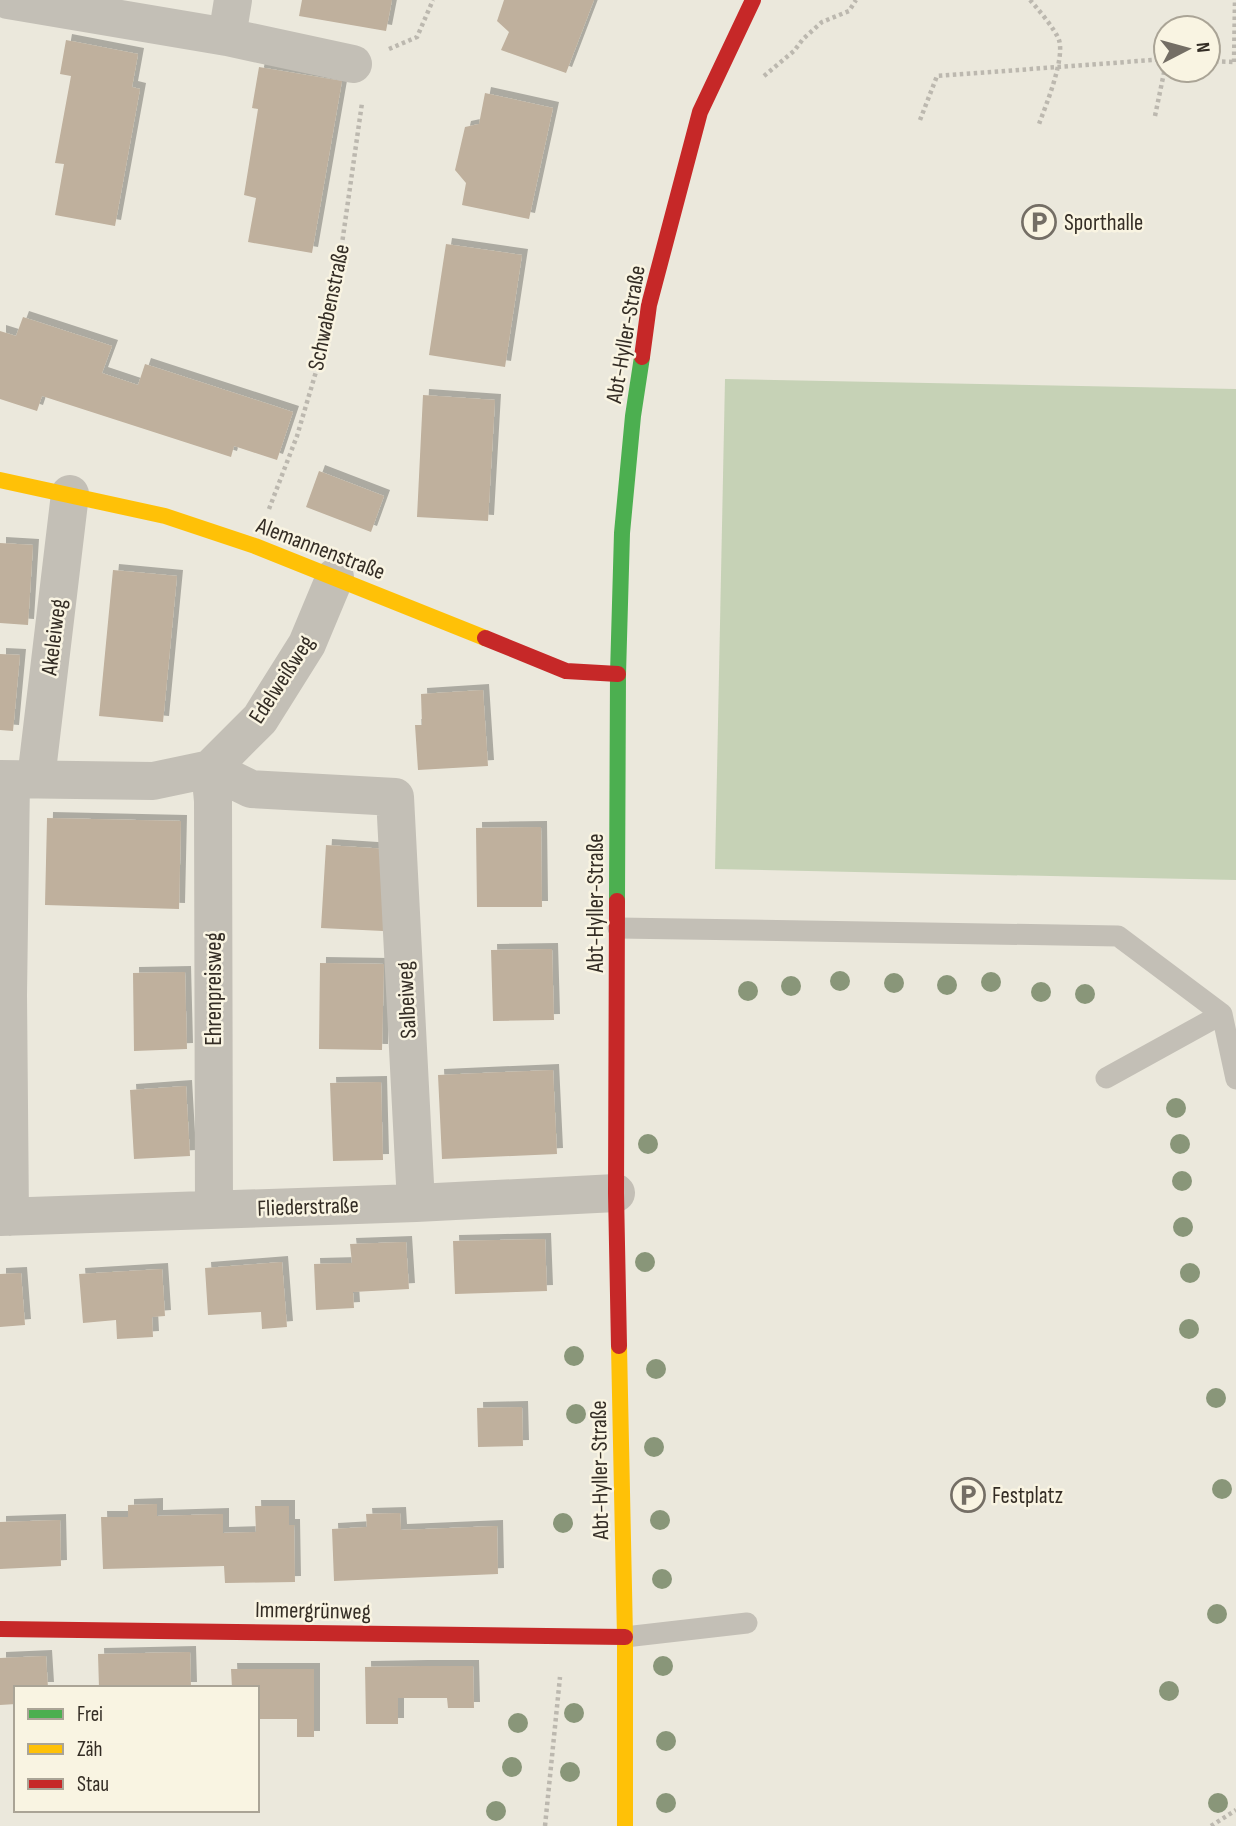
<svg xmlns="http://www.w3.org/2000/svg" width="1236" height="1826" font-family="'Sofia Sans Condensed',sans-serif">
	<defs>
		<filter id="shadow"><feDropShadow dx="6" dy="-6" stdDeviation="0" flood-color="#0004"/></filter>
	</defs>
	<rect width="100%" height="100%" fill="#ebe8dc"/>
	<path fill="#c6d2b6" d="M725,379L1236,389V880L715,869Z"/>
	<path fill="#bfb09d" filter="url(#shadow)" d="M302,0H392L386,31L299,16Z
		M504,0H594L566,73L501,50L509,32L497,21Z
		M66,40L138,54L132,87L140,89L115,226L55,215L64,164L55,163L71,76L60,74Z
		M259,67L342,81L312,253L248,242L256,198L244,195L258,109L252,108Z
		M485,93L553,108L529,219L462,205L466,183L455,170L465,127L479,124Z
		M446,244L522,255L505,367L429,355Z
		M23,317L112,346L102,373L138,385L145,364L293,412L277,460L234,446L231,457L42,396L37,411L0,399V331L16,336Z
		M423,395L495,400L488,521L417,517Z
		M319,471L384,496L371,532L306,507Z
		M0,543L33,545L28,625L0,623Z
		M113,570L177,576L163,722L99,716Z
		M0,654L20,655L13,731L0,730Z
		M483,690L488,766L418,770L415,725H422L421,694Z
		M47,818L181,821L179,909L45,905Z
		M541,827L542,907H477L476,828Z
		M326,845L387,849L383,931L321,928Z
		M552,949L554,1020L493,1021L491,950Z
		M320,963L384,964L382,1050L319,1049Z
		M185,972L187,1049L134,1051L133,973Z
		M553,1070L557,1154L442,1159L438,1075Z
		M381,1082L383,1160L333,1161L330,1083Z
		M186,1086L190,1156L134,1159L130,1090Z
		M545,1239L547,1291L455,1294L453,1241Z
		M406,1242L409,1289L353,1292L354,1308L316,1310L314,1264L352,1263L350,1244Z
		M282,1262L287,1327L262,1329L261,1312L208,1315L205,1268Z
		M162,1269L165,1316L152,1317L153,1337L117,1339L116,1320L83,1323L79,1274Z
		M21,1273L25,1325L0,1327V1274Z
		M522,1407L523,1446L478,1447L477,1408Z
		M157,1504V1516L223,1514V1533L256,1532L255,1506H289V1525H294L295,1582L225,1583L224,1566L103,1569L101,1517H128V1505Z
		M400,1513L401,1530L497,1526L498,1574L334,1581L332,1529L367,1527L366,1514Z
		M60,1520L61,1566L0,1569V1522Z
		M190,1652L191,1688H99L98,1654Z
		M46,1656L48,1688H16V1704L0,1705V1658Z
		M421,1666H473L474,1708H448L447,1698H398V1724H366L365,1667Z
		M231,1669H314V1737H297V1719H257V1688H232Z"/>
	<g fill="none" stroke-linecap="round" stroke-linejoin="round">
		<path stroke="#bcb8af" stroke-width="4.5" stroke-dasharray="3.5 3.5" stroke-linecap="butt" d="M1030,0C1038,9 1055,29 1059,40C1065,59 1046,105 1039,124
			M389,49L417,37L433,0
			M1208,61L1235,62
			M1234,62L1235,0
			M764,76L794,51L803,39L822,22L849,11L856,0
			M1155,116L1166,63
			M920,120L937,76L1166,59
			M269,509L297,436L331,321L362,103
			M545,1826L560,1677
			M1211,1826L1236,1810"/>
		<path stroke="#c3bfb6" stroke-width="21" d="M618,928L1118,936L1222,1014L1236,1079
			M1106,1078L1222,1014
			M625,1637L747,1623"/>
		<path stroke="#c3bfb6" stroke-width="38" d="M8,0L227,37L353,64
			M227,37L233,0
			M210,769L251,789L395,797L416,1203
			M210,769L213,801L214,1209
			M0,779L153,781L210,769L260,719L307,644L335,577
			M36,779L70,494
			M0,1217L416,1203L616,1193
			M10,1217L8,995L11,780"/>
		<path stroke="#4caf50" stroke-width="16" d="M617,901L618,674L622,533L633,416L642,357"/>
		<path stroke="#ffc107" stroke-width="16" d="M0,480L165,516L255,546L485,638
			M619,1346L625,1637V1826"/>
		<path stroke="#c62828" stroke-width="16" d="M642,357L649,305L700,112L753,0
			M485,638L566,671L618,674
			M617,901L616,1193L619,1346
			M0,1629L625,1637"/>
	</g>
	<g fill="#899679">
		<circle cx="840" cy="981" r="10"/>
		<circle cx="991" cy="982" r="10"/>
		<circle cx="894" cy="983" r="10"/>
		<circle cx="947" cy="985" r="10"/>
		<circle cx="791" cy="986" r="10"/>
		<circle cx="748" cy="991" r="10"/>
		<circle cx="1041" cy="992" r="10"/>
		<circle cx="1085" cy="994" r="10"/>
		<circle cx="1176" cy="1108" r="10"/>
		<circle cx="648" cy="1144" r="10"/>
		<circle cx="1180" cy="1144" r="10"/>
		<circle cx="1182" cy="1181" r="10"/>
		<circle cx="1183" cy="1227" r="10"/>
		<circle cx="645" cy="1262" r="10"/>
		<circle cx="1190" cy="1273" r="10"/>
		<circle cx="1189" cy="1329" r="10"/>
		<circle cx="574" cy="1356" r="10"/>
		<circle cx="656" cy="1369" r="10"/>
		<circle cx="1216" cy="1398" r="10"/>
		<circle cx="576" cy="1414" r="10"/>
		<circle cx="654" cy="1447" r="10"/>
		<circle cx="1222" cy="1489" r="10"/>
		<circle cx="660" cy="1520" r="10"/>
		<circle cx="563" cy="1523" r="10"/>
		<circle cx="662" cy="1579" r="10"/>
		<circle cx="1217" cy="1614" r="10"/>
		<circle cx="663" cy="1666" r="10"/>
		<circle cx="1169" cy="1691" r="10"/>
		<circle cx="574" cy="1713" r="10"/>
		<circle cx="518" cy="1723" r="10"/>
		<circle cx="666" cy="1741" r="10"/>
		<circle cx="512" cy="1767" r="10"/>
		<circle cx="570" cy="1772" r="10"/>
		<circle cx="666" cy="1803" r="10"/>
		<circle cx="1218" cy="1803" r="10"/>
		<circle cx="496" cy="1811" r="10"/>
	</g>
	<defs>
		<g id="parking-ring" transform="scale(1.75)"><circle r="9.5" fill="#f9f4e2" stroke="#746e65" stroke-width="1.5"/><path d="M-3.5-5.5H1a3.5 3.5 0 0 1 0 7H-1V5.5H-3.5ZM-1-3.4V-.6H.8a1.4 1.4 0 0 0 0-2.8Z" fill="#746e65"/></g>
	</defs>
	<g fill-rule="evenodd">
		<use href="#parking-ring" x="1039" y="222"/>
		<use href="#parking-ring" x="968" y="1495"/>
	</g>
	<g text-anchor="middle" stroke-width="5" stroke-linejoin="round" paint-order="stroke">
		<g font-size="23" fill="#342d25" stroke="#f9f4e2" text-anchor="start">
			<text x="1064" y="230">Sporthalle</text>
			<text x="992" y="1503">Festplatz</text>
		</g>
		<g font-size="23" fill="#342d25" stroke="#f9f4e2">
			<text transform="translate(328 307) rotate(-78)" y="8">Schwabenstraße</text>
			<text transform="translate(625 334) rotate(-80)" y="8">Abt-Hyller-Straße</text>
			<text transform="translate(321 548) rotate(21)" y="8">Alemannenstraße</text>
			<text transform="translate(53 637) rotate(-83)" y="8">Akeleiweg</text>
			<text transform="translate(281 679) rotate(-57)" y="8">Edelweißweg</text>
			<text transform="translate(595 903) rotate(-90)" y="8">Abt-Hyller-Straße</text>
			<text transform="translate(213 989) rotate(-90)" y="8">Ehrenpreisweg</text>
			<text transform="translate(406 1000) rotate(-93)" y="8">Salbeiweg</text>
			<text transform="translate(308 1206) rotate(-2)" y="8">Fliederstraße</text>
			<text transform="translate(599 1470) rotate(-91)" y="8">Abt-Hyller-Straße</text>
			<text transform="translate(313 1610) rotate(1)" y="8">Immergrünweg</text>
		</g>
	</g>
	<rect x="14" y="1686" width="245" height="126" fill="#f9f4e2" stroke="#aaa496" stroke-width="2"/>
	<rect x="28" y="1709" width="35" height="10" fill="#4caf50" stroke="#aaa496" stroke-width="2"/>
	<text x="77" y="1721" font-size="21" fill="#342d25">Frei</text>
	<rect x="28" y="1744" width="35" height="10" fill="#ffc107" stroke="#aaa496" stroke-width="2"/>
	<text x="77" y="1756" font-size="21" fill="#342d25">Zäh</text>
	<rect x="28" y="1779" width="35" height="10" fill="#c62828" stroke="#aaa496" stroke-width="2"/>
	<text x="77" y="1791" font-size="21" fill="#342d25">Stau</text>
	<g transform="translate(1187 49) rotate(84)"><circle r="33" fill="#f9f4e2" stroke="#aaa496" stroke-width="2"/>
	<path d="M0-5L12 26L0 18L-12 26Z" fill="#746e65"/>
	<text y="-10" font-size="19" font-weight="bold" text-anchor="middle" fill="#342d25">N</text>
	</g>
</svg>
